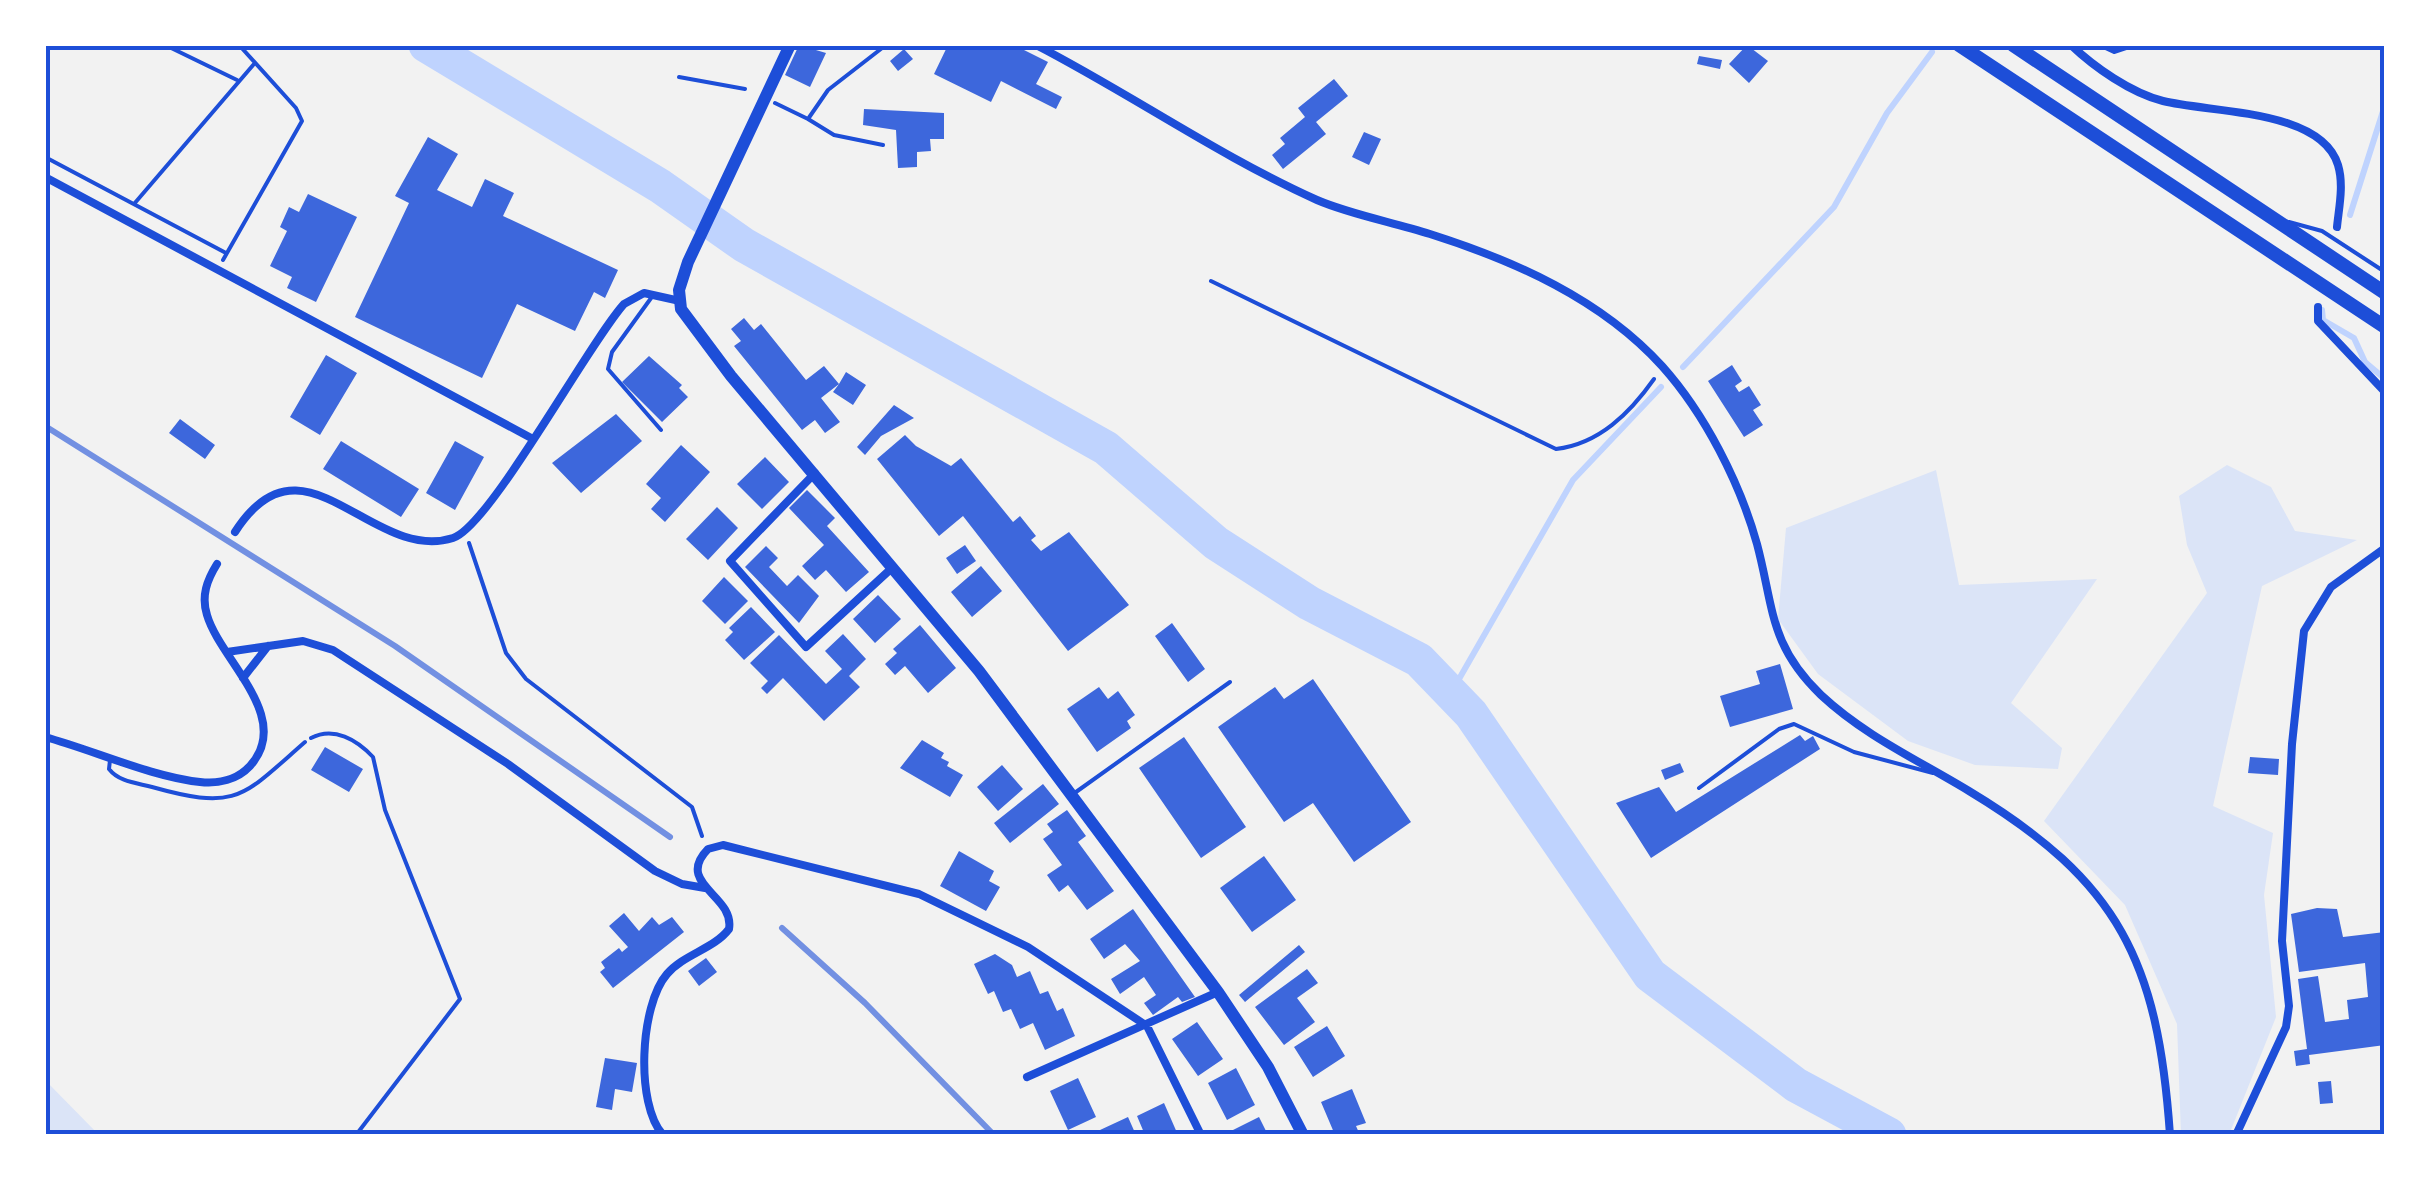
<svg xmlns="http://www.w3.org/2000/svg" width="2430" height="1180" font-family="'Golos Text',sans-serif">
	<rect width="100%" height="100%" fill="#f2f2f2"/>
	<path fill="#dbe4f7" d="M2227,465L2271,487L2295,531L2357,540L2262,586L2213,806L2273,833L2264,895L2276,1017L2229,1135H2181L2177,1024L2125,905L2044,821L2207,593L2187,545L2179,496Z
		M1936,470L1959,585L2097,579L2011,703L2062,748L2058,769L1975,765L1908,741L1818,674L1778,619L1786,528Z
		M45,1080L99,1135H45Z"/>
	<g fill="none" stroke-linecap="round" stroke-linejoin="round">
		<path stroke="#bfd3fe" stroke-width="6" d="M2350,215L2385,105
			M2322,310L2323,320L2354,338L2365,362L2385,379
			M1683,367L1834,207L1887,113L1932,52
			M1451,693L1573,480L1661,387"/>
		<path stroke="#bfd3fe" stroke-width="35" d="M426,45L660,186L744,245L1106,448L1216,543L1309,603L1419,660L1471,714L1650,975L1796,1085L1889,1135"/>
	</g>
	<path fill="#3d67dc" d="M799,45L826,53L810,87L785,75Z
		M948,45H1014L1048,62L1036,84L1062,97L1056,109L1001,81L991,102L934,74Z
		M1747,45L1768,61L1749,83L1729,64Z
		M904,49L913,59L898,71L890,61Z
		M1699,56L1722,60L1720,69L1697,64Z
		M1334,79L1348,96L1316,122L1326,134L1283,169L1272,155L1285,144L1280,138L1305,117L1298,108Z
		M864,109L944,113V139H930L931,151L917,152V167L898,168L896,130L863,125Z
		M1364,132L1381,139L1369,165L1352,157Z
		M428,137L458,154L437,190L472,207L485,179L514,193L503,216L618,270L605,298L594,292L575,331L517,304L482,378L355,317L409,203L395,196Z
		M308,194L357,217L316,302L287,288L292,277L270,266L287,231L280,227L289,207L299,212Z
		M744,318L754,330L761,324L806,380L824,366L839,384L846,372L866,385L853,405L833,392L839,384L821,398L840,422L825,433L815,420L802,430L734,346L741,341L731,329Z
		M326,355L357,373L320,435L290,417Z
		M649,356L682,385L679,388L688,397L662,422L622,382Z
		M1732,365L1742,381L1735,386L1739,392L1749,386L1761,405L1753,410L1763,425L1744,437L1708,381Z
		M894,405L914,418L881,436L865,455L857,447Z
		M616,414L642,441L581,493L552,463Z
		M180,419L215,445L205,459L169,433Z
		M905,435L916,446L951,466L961,458L1013,522L1020,516L1036,536L1031,540L1041,551L1069,532L1129,605L1068,651L963,516L939,536L877,459Z
		M341,441L419,489L401,517L323,469Z
		M455,441L484,457L455,510L426,493Z
		M681,445L710,472L665,522L651,509L661,498L646,484Z
		M765,457L789,482L762,509L737,484Z
		M807,490L835,518L827,526L869,572L846,592L826,570L815,580L802,566L824,545L789,508Z
		M717,507L738,528L708,560L686,539Z
		M965,545L976,561L957,574L946,558Z
		M766,546L778,558L769,567L787,586L798,575L819,596L799,623L745,567Z
		M981,566L1002,591L972,617L951,592Z
		M724,577L748,601L725,624L702,601Z
		M878,595L901,619L875,643L853,619Z
		M751,607L775,632L744,660L725,640L733,632L729,628Z
		M1172,623L1205,669L1188,682L1155,636Z
		M920,625L956,668L928,693L905,666L895,675L885,664L897,653L893,649Z
		M843,634L866,659L849,676L860,687L824,721L783,678L767,694L761,688L768,681L750,663L779,635L826,684L842,669L825,651Z
		M1780,664L1793,709L1730,727L1720,696L1760,684L1756,671Z
		M1313,679L1411,822L1354,862L1313,803L1284,822L1218,727L1275,687L1284,699Z
		M1099,687L1108,699L1118,691L1135,715L1127,721L1131,728L1097,752L1067,709Z
		M1800,735L1805,741L1813,736L1820,749L1651,858L1616,803L1659,787L1676,812Z
		M1184,737L1246,827L1201,858L1139,768Z
		M922,740L944,753L941,758L949,762L947,766L963,775L950,797L900,768Z
		M325,747L363,769L349,792L311,770Z
		M2250,757L2279,759L2278,775L2248,773Z
		M1680,763L1684,772L1665,780L1661,770Z
		M1002,765L1023,789L998,811L977,787Z
		M1043,784L1059,804L1010,843L994,823Z
		M1067,810L1086,836L1078,842L1114,891L1087,910L1068,885L1059,892L1047,875L1062,865L1043,839L1053,832L1047,824Z
		M959,851L994,871L989,881L1000,887L986,911L940,886Z
		M1264,856L1296,900L1252,932L1220,888Z
		M2317,908L2337,909L2343,937L2385,932V1045L2309,1055L2310,1064L2296,1066L2294,1051L2307,1049L2298,979L2318,976L2325,1022L2349,1019L2347,1000L2368,997L2365,963L2299,972L2291,914Z
		M1133,909L1195,997L1182,1002L1178,997L1153,1015L1144,1003L1156,995L1144,977L1120,994L1111,979L1140,961L1125,944L1104,959L1090,939Z
		M624,913L639,931L652,917L659,925L672,917L684,932L613,988L600,972L605,968L601,962L619,948L622,952L628,947L609,926Z
		M1299,945L1305,952L1245,1002L1239,995Z
		M995,954L1012,965L1017,977L1030,971L1040,994L1048,991L1057,1011L1063,1008L1075,1036L1045,1050L1033,1023L1020,1029L1011,1009L1003,1012L994,991L988,994L974,964Z
		M706,958L717,972L699,986L688,971Z
		M1307,969L1318,983L1297,998L1315,1022L1284,1045L1255,1007Z
		M1197,1022L1223,1059L1198,1076L1172,1039Z
		M1327,1026L1345,1056L1313,1077L1294,1047Z
		M605,1058L637,1063L632,1092L615,1089L612,1110L596,1107Z
		M1236,1068L1255,1105L1227,1120L1208,1083Z
		M1078,1078L1096,1117L1068,1130L1050,1091Z
		M2331,1081L2333,1103L2320,1104L2318,1082Z
		M1352,1089L1366,1123L1356,1126L1360,1135H1335L1321,1102Z
		M1164,1103L1178,1135H1145L1137,1116Z
		M1128,1117L1136,1135H1102L1100,1130Z
		M1259,1117L1268,1135H1223Z"/>
	<g fill="none" stroke-linecap="round" stroke-linejoin="round">
		<path stroke="#1d4ed8" stroke-width="4" d="M165,45L237,80
			M2099,45L2114,52L2135,45
			M45,157L226,253
			M134,204L254,64
			M223,260L302,121L296,108L239,45
			M1211,281L1556,449C1599,444 1630,413 1654,379
			M469,543L506,653L526,679L692,807L702,836
			M311,738C334,726 357,740 373,757L385,810L460,999L356,1135"/>
		<path stroke="#1d4ed8" stroke-width="4" d="M679,77L745,89
			M775,103L808,119L828,90L886,45
			M808,119L834,135L883,145
			M2289,222L2322,231L2385,272
			M654,294L612,352L608,369L661,430
			M110,760L109,769C119,782 137,783 152,787C238,811 242,797 305,742
			M1699,788L1779,729L1794,724L1854,752L1933,773
			M1076,792L1230,682"/>
		<path stroke="#1d4ed8" stroke-width="8" d="M1036,45C1131,94 1219,156 1317,200C1352,215 1393,222 1430,234C1515,261 1601,299 1662,366C1705,414 1740,483 1757,544C1774,608 1769,645 1821,695C1865,736 1918,760 1969,791C2120,882 2158,962 2170,1135
			M2071,45C2094,67 2131,93 2163,101C2211,113 2321,109 2338,165C2344,185 2339,207 2337,227
			M45,177L533,439
			M2318,307V321L2385,392
			M815,473L730,561L806,647L893,567
			M235,532C304,424 371,564 453,538C490,526 588,344 624,304L644,293L680,301
			M227,652L303,641L333,650L508,764L655,871L682,884L705,888
			M243,678L268,646
			M45,737C93,750 152,777 200,782C218,784 237,780 250,766C294,717 220,660 207,615C201,596 207,580 217,564
			M1027,1077L1218,992
			M663,1135C635,1104 640,1005 667,974C684,954 714,949 729,929C735,895 674,884 708,849L723,845L919,894L1028,947L1147,1026L1201,1135
			M2236,1135L2286,1027L2289,1006L2282,941L2292,744L2304,631L2331,587L2385,548"/>
		<path stroke="#1d4ed8" stroke-width="12" d="M790,45L688,262L679,290L681,309L731,376L979,671L1218,992L1268,1067L1303,1135"/>
		<path stroke="#1d4ed8" stroke-width="14" d="M1959,45L2385,327
			M2013,45L2385,293"/>
		<path stroke="#7290e2" stroke-width="6" d="M45,426L395,646L670,837
			M782,928L865,1003L994,1135"/>
	</g>
	<rect width="2430" height="1180" fill="none" stroke="#ffffff" stroke-width="95"/>
	<rect x="48" y="48" width="2334" height="1084" fill="none" stroke="#1d4ed8" stroke-width="4"/>
</svg>
